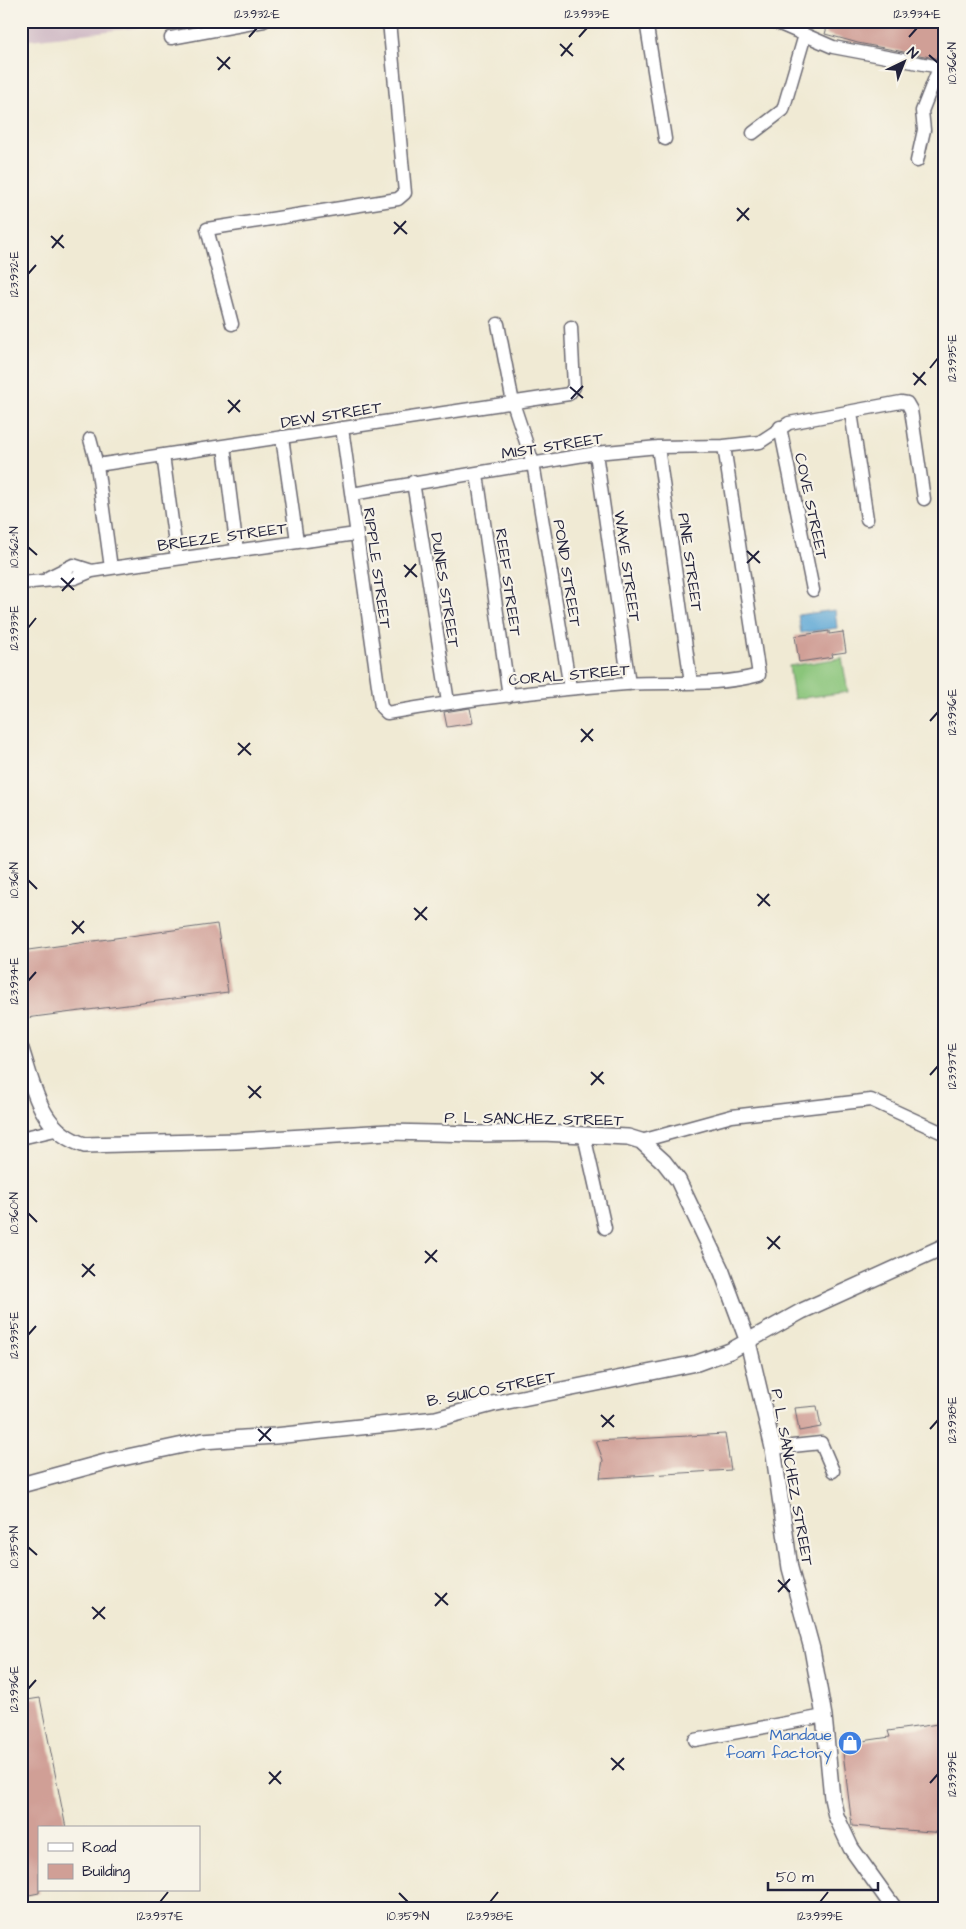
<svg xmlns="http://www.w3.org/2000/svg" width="966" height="1929" font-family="'Architects Daughter',sans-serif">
	<rect width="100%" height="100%" fill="#f7f3e8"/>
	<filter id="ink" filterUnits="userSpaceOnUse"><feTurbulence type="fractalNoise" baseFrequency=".02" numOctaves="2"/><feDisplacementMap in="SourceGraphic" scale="10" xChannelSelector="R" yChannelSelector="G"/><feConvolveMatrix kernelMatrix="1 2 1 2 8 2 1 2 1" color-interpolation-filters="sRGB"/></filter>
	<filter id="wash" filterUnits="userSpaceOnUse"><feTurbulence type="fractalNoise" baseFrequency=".0096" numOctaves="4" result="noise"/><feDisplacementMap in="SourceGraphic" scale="20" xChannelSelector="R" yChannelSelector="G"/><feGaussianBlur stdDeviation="1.12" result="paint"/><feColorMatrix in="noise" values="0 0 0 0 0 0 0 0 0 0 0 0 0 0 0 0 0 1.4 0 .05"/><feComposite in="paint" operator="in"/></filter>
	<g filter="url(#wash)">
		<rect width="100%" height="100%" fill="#f0ead4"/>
		<path fill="#d2bdc7" d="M21,21H195L21,41Z"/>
		<path fill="#8ac57a" stroke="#56745a" d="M842,658L848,692L794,699L789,666Z"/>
		<path fill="#5ea8d6" stroke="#406588" d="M835,610L837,628L801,633L798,615Z"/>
		<g id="blocks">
			<path fill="#d09f96" d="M829,21H945V60L858,43L825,34Z
				M829,631V634L843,632L846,652L832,654L833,657L799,662L795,636Z
				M470,708L473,723L447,727L444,712Z
				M217,924L228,992L26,1018L21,1005V951Z
				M817,1406L821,1427L799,1431L795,1408Z
				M725,1434L731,1470L600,1478L603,1460L596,1441Z
				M40,1698L66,1828H39V1893L24,1896L21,1884V1701Z
				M945,1723V1833L852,1826L842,1744L890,1737L888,1731Z"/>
		</g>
	</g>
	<g filter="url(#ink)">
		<use href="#blocks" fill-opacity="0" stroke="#6a6871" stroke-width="1"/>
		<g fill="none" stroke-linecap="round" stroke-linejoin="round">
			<g stroke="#6a6871" stroke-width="15">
				<path id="minor" d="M646,21L665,139
					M773,21L833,47L945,68
					M171,38L264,21
					M753,133L783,110L805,35
					M917,161L924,130L922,111L939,68
					M232,324L207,229L398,199L405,193L389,21
					M498,324L513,403L533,463L570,688
					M851,412L867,519
					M780,427L813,590
					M342,428L381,707L387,713C466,699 546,690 626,684C671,681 715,687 759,675L724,446
					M282,437L297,541
					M90,439L97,465L111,568
					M224,446L237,551
					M658,447L691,683
					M596,453L629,684
					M163,455L177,558
					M97,465L569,394L574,387L571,327
					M477,474L509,696
					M413,482L448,702
					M352,494L596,453L658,447L724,446L760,442L789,423L901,402L907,403L911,410L924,499
					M49,577L73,565L92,571
					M21,583L75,578L92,571L111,568L356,534
					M584,1135L605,1228
					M21,1138L55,1130
					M641,1141L732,1116L871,1100L945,1134
					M773,1448L821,1443L833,1471
					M695,1740L824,1716"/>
			</g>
			<g stroke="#6a6871" stroke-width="18">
				<path id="tertiary" d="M21,1049C34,1088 40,1132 85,1145L236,1141L388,1132L478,1134L542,1133L628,1137L641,1141L664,1162L678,1180L722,1272L748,1342L773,1448L790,1568L812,1649L824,1716L832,1798L836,1816L851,1848L894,1908
					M21,1485L113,1460L202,1441L275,1436L436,1419L492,1404L697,1363L730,1351L802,1311L945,1246"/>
			</g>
			<use href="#minor" stroke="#fff" stroke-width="12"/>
			<use href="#tertiary" stroke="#fff" stroke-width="15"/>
		</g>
	</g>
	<path fill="none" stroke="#22223b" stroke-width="2" d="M249,37L257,28M579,37L587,28M909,37L917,28M560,44L573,56M929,55L938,63M561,56L572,43M217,57L230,69M218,70L230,57M737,208L749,220M737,221L749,208M394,222L407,234M394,234L406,221M51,236L64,248M52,248L63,235M28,274L36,265M930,368L938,358M913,373L926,385M914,385L925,372M570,387L583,398M571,399L583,386M228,400L240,412M228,413L240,400M28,547L37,555M747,551L760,563M747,563L759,551M404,565L417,577M405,577L416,564M61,578L74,590M62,591L74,578M28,628L36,618M930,721L938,712M581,729L593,741M581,742L593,729M238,743L251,755M238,755L250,743M28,880L37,889M757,894L770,906M758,906L769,894M414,908L427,920M415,920L427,907M72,921L84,933M72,934L84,921M28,981L36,972M591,1072L604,1084M930,1075L938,1066M591,1085L603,1072M248,1086L261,1098M249,1098L261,1086M28,1213L37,1222M767,1237L780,1249M768,1249L780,1236M425,1251L437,1262M425,1263L437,1250M82,1264L95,1276M82,1277L94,1264M28,1335L36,1326M601,1415L614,1427M602,1427L614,1415M258,1429L271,1441M930,1429L938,1420M259,1441L271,1428M28,1547L37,1555M778,1580L790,1592M778,1592L790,1579M435,1593L448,1605M435,1606L447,1593M92,1607L105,1619M93,1619L105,1607M28,1689L36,1680M611,1758L624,1770M612,1770L624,1758M269,1772L281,1784M930,1783L938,1774M269,1784L281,1771M399,1893L408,1902M160,1902L168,1892M490,1902L498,1892M820,1902L828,1892"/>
	<defs>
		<g id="shop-disc" transform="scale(1.25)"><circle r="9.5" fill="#3f7fe0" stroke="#f7f3e8"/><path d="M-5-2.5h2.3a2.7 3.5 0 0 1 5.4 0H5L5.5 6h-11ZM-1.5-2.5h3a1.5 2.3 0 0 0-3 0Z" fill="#fff"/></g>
	</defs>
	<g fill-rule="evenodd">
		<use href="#shop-disc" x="850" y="1743"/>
	</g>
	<g text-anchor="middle" stroke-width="4.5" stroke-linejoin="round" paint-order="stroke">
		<g font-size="16" fill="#22223b" stroke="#f7f3e8">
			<text transform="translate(331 414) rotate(-9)" y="6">DEW STREET</text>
			<text transform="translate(552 445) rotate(-9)" y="6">MIST STREET</text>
			<text transform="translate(812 506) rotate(78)" y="6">COVE STREET</text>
			<text transform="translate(222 536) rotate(-8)" y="6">BREEZE STREET</text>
			<text transform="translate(691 562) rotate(82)" y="6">PINE STREET</text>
			<text transform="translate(628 566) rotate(82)" y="6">WAVE STREET</text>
			<text transform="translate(378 568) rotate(82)" y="6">RIPPLE STREET</text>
			<text transform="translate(568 573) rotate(81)" y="6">POND STREET</text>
			<text transform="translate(509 582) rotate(82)" y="6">REEF STREET</text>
			<text transform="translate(446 590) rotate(81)" y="6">DUNES STREET</text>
			<text transform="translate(569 674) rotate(-5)" y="6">CORAL STREET</text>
			<text transform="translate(534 1118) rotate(1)" y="6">P. L. SANCHEZ STREET</text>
			<text transform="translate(491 1388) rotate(-11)" y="6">B. SUICO STREET</text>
			<text transform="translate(793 1477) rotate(80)" y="6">P. L. SANCHEZ STREET</text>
		</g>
		<g font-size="16" fill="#366cbe" stroke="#f7f3e8" text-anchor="end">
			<text x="832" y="1740">Mandaue<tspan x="832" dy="18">foam factory</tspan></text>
		</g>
	</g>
	<rect width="966" height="1929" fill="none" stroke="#f7f3e8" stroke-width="55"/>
	<rect x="38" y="1826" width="162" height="65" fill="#f7f3e8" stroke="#a29fa3"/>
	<rect x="48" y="1843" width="25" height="8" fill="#ffffff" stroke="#a29fa3"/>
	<text x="82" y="1852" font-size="15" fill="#22223b">Road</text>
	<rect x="48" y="1864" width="25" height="15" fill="#d09f96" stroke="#a29fa3"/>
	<text x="82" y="1876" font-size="15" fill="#22223b">Building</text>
	<g transform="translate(904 62) rotate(43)" stroke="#f7f3e8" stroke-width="4" paint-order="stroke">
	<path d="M0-4L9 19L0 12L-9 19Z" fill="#22223b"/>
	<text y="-8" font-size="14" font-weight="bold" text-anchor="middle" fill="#22223b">N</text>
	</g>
	<path d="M768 1882v8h110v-8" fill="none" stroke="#22223b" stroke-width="2.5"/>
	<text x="776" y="1882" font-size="15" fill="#22223b" stroke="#f7f3e8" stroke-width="4" paint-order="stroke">50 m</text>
	<rect x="28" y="28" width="910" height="1874" fill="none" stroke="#22223b" stroke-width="2"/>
	<g font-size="12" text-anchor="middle" fill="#22223b">
		<text x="257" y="18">123.932°E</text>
		<text x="587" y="18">123.933°E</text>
		<text x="917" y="18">123.934°E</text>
		<text transform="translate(952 63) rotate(-90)" y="4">10.366°N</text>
		<text transform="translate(14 274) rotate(-90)" y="4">123.932°E</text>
		<text transform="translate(952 358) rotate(-90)" y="4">123.935°E</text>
		<text transform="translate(14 547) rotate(-90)" y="4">10.362°N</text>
		<text transform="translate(14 628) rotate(-90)" y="4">123.933°E</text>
		<text transform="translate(952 712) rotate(-90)" y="4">123.936°E</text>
		<text transform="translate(14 880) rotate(-90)" y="4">10.361°N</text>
		<text transform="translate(14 981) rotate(-90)" y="4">123.934°E</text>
		<text transform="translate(952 1066) rotate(-90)" y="4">123.937°E</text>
		<text transform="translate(14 1213) rotate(-90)" y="4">10.360°N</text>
		<text transform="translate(14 1335) rotate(-90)" y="4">123.935°E</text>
		<text transform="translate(952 1420) rotate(-90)" y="4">123.938°E</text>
		<text transform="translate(14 1547) rotate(-90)" y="4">10.359°N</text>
		<text transform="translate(14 1689) rotate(-90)" y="4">123.936°E</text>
		<text transform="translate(952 1774) rotate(-90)" y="4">123.939°E</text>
		<text x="160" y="1920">123.937°E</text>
		<text x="408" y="1920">10.359°N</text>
		<text x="490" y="1920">123.938°E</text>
		<text x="820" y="1920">123.939°E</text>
	</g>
</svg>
